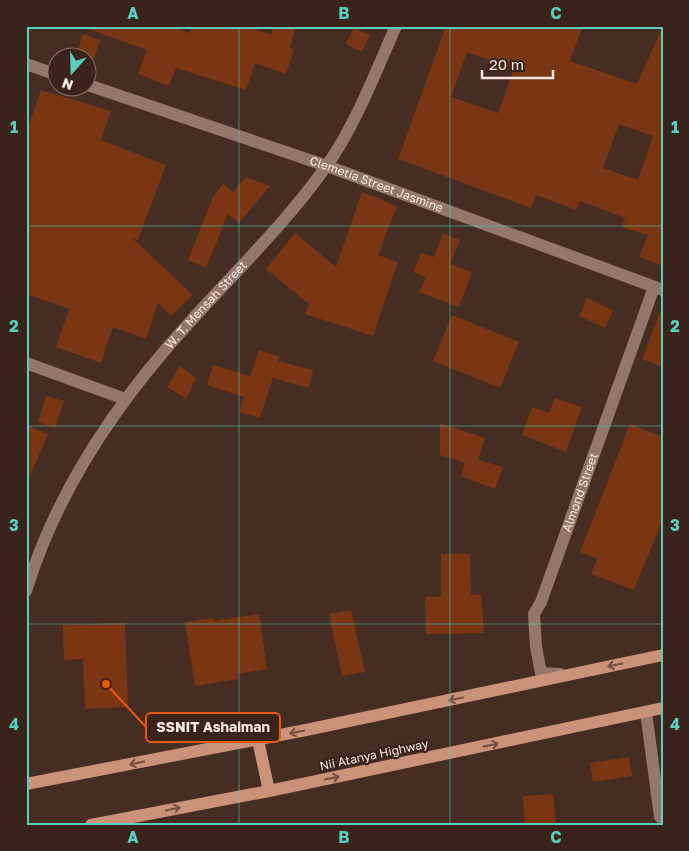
<svg xmlns="http://www.w3.org/2000/svg" width="689" height="851" font-family="'Golos Text',sans-serif">
	<rect width="100%" height="100%" fill="#452d23"/>
	<path fill="#7a3512" fill-rule="evenodd" d="M89,26H170L190,33L192,26H244L271,35L274,26H296L290,48L294,49L286,74L255,63L246,90L176,68L169,86L138,74L147,50L88,29Z
		M446,26H583L570,61L637,84L663,26V266L639,257L648,235L622,227L625,218L580,201L576,210L536,195L531,208L398,159ZM467,52L514,69L498,113L451,97ZM619,124L653,136L638,180L603,168Z
		M354,28L370,35L362,52L346,44Z
		M83,34L100,40L93,61L76,55Z
		M41,90L111,111L101,140L166,165L138,240L131,237L193,295L171,316L158,303L146,339L113,327L101,363L56,347L69,309L26,294V133Z
		M246,177L270,186L239,223L228,214L206,268L188,260L213,197L223,184L233,192Z
		M362,192L397,206L378,255L398,262L373,336L305,314L309,304L266,269L295,233L336,267Z
		M443,233L460,240L450,264L472,272L459,307L419,292L426,277L413,272L421,253L434,257Z
		M587,298L613,310L605,328L579,316Z
		M661,310L663,311V367L642,359Z
		M452,315L519,342L500,388L433,361Z
		M259,350L280,357L278,361L313,370L309,388L273,378L260,418L239,412L244,397L207,385L213,365L250,376Z
		M180,366L196,378L186,399L167,387Z
		M46,396L64,401L55,428L38,422Z
		M555,398L582,407L566,452L522,435L532,407L549,413Z
		M440,423L485,438L478,460L503,467L495,489L461,476L465,463L440,455Z
		M630,424L663,437V519L634,590L591,574L597,559L580,552Z
		M26,425L48,434L26,486Z
		M441,554H470L471,595L481,594L484,633L426,634L425,597H441Z
		M351,610L365,672L342,676L329,614Z
		M259,614L267,669L237,674L238,679L195,686L185,622L214,618V621Z
		M125,623L128,707L85,709L83,659L64,660L63,625Z
		M629,757L632,776L593,782L590,763Z
		M553,794L556,825H525L523,796Z"/>
	<g fill="none" stroke-linecap="round" stroke-linejoin="round">
		<g stroke="#93776c" stroke-width="12">
			<path d="M26,64L58,75"/>
			<path id="s1" d="M88,85L327,166L663,290"/>
			<path d="M26,363L125,399"/>
			<path id="s2" d="M26,591C57,490 119,399 190,322C236,271 285,224 325,168C354,129 376,71 396,26"/>
			<path id="s3" d="M560,674L541,673L536,647L534,614L541,602L654,287"/>
			<path d="M646,712L660,817"/>
		</g>
		<path stroke="#cc9279" stroke-width="12" d="M258,740L269,791
			M26,784L306,730L663,655
			M91,825L269,791L663,708"/>
	</g>
	<defs><path id="oneway-shaft" d="M-6 0H5M1.5-3L5.5 0L1.5 3" fill="none" stroke-width="1.6" stroke-linecap="round" stroke-linejoin="round" transform="scale(1.25)"/></defs>
	<g stroke="#744f40">
		<use href="#oneway-shaft" transform="translate(615 665) rotate(168)"/>
		<use href="#oneway-shaft" transform="translate(456 699) rotate(168)"/>
		<use href="#oneway-shaft" transform="translate(297 732) rotate(169)"/>
		<use href="#oneway-shaft" transform="translate(491 745) rotate(-12)"/>
		<use href="#oneway-shaft" transform="translate(137 763) rotate(169)"/>
		<use href="#oneway-shaft" transform="translate(332 778) rotate(-12)"/>
		<use href="#oneway-shaft" transform="translate(173 809) rotate(-11)"/>
	</g>
	<path fill="none" stroke="#59cebe" stroke-width="1" stroke-opacity="0.55" d="M239,26V825M450,26V825M26,226H663M26,426H663M26,624H663"/>
	<g text-anchor="middle" stroke-width="4.5" stroke-linejoin="round" paint-order="stroke">
		<g font-size="12" fill="#f8e9e2" stroke="#3a231a">
			<text dy="4" stroke="none"><textPath href="#s1" startOffset="305">Clemetia Street Jasmine</textPath></text>
			<text dy="4" stroke="none"><textPath href="#s2" startOffset="341">W. T. Mensah Street</textPath></text>
			<text dy="4" stroke="none"><textPath href="#s3" startOffset="209">Almond Street</textPath></text>
			<text transform="translate(374 755) rotate(-12)" y="4">Nii Atanya Highway</text>
		</g>
	</g>
	<path fill="none" stroke="#e8590c" stroke-width="2" d="M106 684L146 727"/>
	<circle fill="#e8590c" stroke="#3a231a" stroke-width="2" cx="106" cy="684" r="5"/>
	<rect fill="#3a231a" stroke="#e8590c" stroke-width="2" x="146" y="713" width="134" height="29" rx="5"/>
	<g font-size="14" text-anchor="middle" font-weight="bold" fill="#f8e9e2">
		<text x="213" y="732">SSNIT Ashaiman</text>
	</g>
	<rect width="689" height="851" fill="none" stroke="#3a231a" stroke-width="55"/>
	<g transform="translate(72 72) rotate(200)"><circle r="24" fill="#3a231a" stroke="#86726a"/>
	<path d="M0-4L9 19L0 12L-9 19Z" fill="#59cebe"/>
	<text y="-8" font-size="14" font-weight="bold" text-anchor="middle" fill="#f8e9e2">N</text>
	</g>
	<path d="M482 70v8h71v-8" fill="none" stroke="#f8e9e2" stroke-width="2.5"/>
	<text x="489" y="70" font-size="15" fill="#f8e9e2" stroke="#3a231a" stroke-width="4" paint-order="stroke">20 m</text>
	<rect x="28" y="28" width="634" height="796" fill="none" stroke="#59cebe" stroke-width="2"/>
	<g font-size="16" text-anchor="middle" font-weight="bold" fill="#59cebe">
		<text x="133" y="19">A</text>
		<text x="344" y="19">B</text>
		<text x="556" y="19">C</text>
		<text x="14" y="133">1</text>
		<text x="675" y="133">1</text>
		<text x="14" y="332">2</text>
		<text x="675" y="332">2</text>
		<text x="14" y="531">3</text>
		<text x="675" y="531">3</text>
		<text x="14" y="730">4</text>
		<text x="675" y="730">4</text>
		<text x="133" y="843">A</text>
		<text x="344" y="843">B</text>
		<text x="556" y="843">C</text>
	</g>
</svg>
